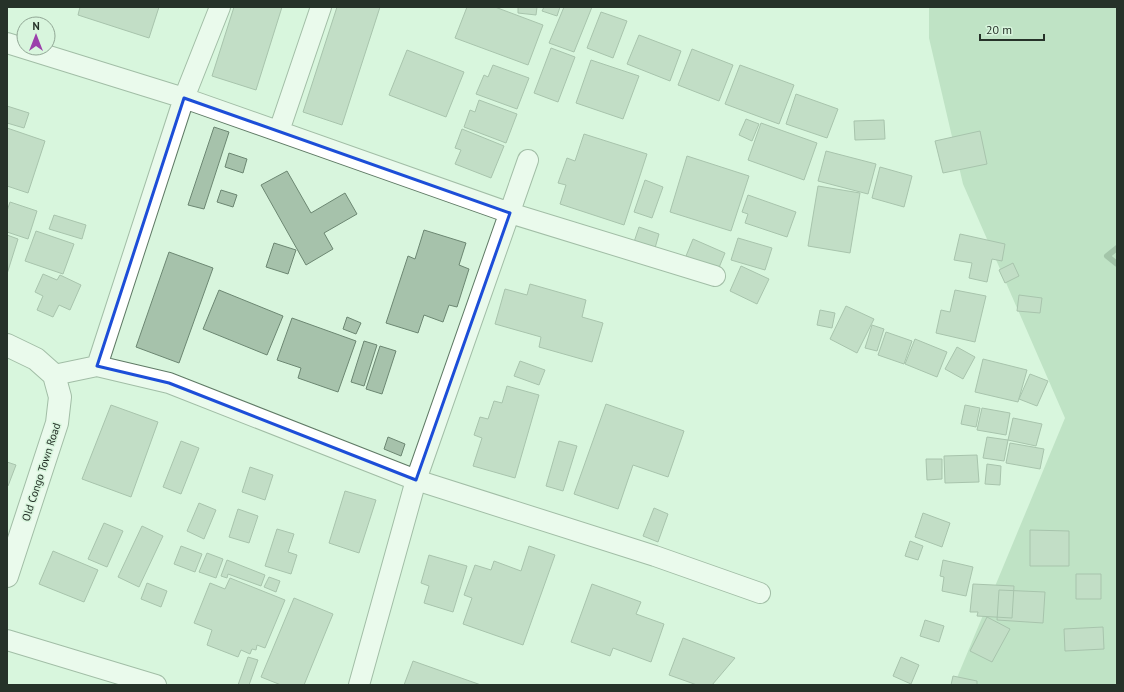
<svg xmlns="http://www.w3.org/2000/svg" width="1124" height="692" font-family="'PT Sans',sans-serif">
	<rect width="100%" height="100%" fill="#d8f5dd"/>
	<path fill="#9fcca9" d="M929,7H1117V685H954L1065,418L963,184L929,38Z"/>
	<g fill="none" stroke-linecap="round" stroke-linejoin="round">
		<path stroke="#638a6c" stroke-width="6" d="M1117,248L1107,256L1117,264"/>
	</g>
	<path fill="#a6c2ab" stroke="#6c8772" d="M80,7H159L149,38L78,15Z
		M234,7H282L256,90L212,76Z
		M337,7H380L342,125L303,112Z
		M467,7H495L543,25L528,65L455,38Z
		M518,7H537L536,15L518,13Z
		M544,7H560L557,16L542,11Z
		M564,7H592L574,52L549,43Z
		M601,12L627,21L613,58L587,48Z
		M639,35L681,51L670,81L627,64Z
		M551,48L575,57L558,102L534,93Z
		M692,49L733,65L719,101L678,85Z
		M407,50L464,72L446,117L389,95Z
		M591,60L639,76L623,119L576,103Z
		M493,65L529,78L517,109L476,94L484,75L488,77Z
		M740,65L794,85L779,124L725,104Z
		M796,94L838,109L827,138L786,124Z
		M479,100L517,114L506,143L464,127L470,110L475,112Z
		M7,106L29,113L24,128L7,123Z
		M746,119L759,124L752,141L739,135Z
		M884,120L885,139L855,140L854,121Z
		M761,123L817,143L804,180L748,160Z
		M214,127L229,132L204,209L188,205Z
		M7,128L45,141L28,193L7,186Z
		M462,129L504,146L491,178L455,164L461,150L455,148Z
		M980,131L987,164L943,173L935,141Z
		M584,134L647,154L624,225L560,204L566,185L558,183L567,158L575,161Z
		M826,151L876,164L868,194L818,181Z
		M229,153L247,159L243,173L225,167Z
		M687,156L749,176L731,231L670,212Z
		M880,167L912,176L904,207L872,198Z
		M287,171L311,213L345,193L357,214L324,233L333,249L306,265L261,185Z
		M645,180L663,187L652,218L634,212Z
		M818,186L860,193L850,253L808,246Z
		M221,190L237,195L233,207L217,202Z
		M748,195L796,212L787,237L745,223L748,214L742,212Z
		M10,202L37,211L28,239L7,232V211Z
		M54,215L86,225L82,239L49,229Z
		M639,227L659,234L655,248L634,242Z
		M424,230L466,243L459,265L469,269L457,307L449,305L443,322L424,315L418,333L386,323L408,256L415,259Z
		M36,231L74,244L63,274L25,261Z
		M960,234L1005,244L1002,261L992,259L987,282L969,278L972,263L954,260Z
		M7,235L18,239L7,274Z
		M738,238L772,248L765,270L731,260Z
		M693,239L725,253L718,270L686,256Z
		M274,243L296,250L288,274L266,267Z
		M169,252L213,268L179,363L136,347Z
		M1013,263L1019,276L1005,283L999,270Z
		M741,266L769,279L757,304L730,291Z
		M43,274L57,280L60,275L81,285L70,310L59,305L53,317L37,310L43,296L35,292Z
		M530,284L586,300L582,317L603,323L592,362L539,347L541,337L495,324L505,289L527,295Z
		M219,290L283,316L267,355L203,329Z
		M955,290L986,296L975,342L936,333L941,310L950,312Z
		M1019,295L1042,298L1040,313L1017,311Z
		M846,306L874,319L857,353L830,339Z
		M820,310L835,313L832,328L817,325Z
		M347,317L361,323L356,334L343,329Z
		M292,318L356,341L338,392L298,378L301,368L277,360Z
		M872,325L884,329L877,351L865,348Z
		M886,332L912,341L904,364L878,355Z
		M915,339L947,352L937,377L905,364Z
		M364,341L377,345L364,386L351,382Z
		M380,346L396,351L382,394L366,389Z
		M957,347L975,357L963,379L945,369Z
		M983,359L1027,370L1018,402L975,392Z
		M520,361L545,370L539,385L514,376Z
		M1030,374L1048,381L1037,406L1019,399Z
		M507,386L539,395L515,478L473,466L482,438L474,435L480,417L488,419L494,401L502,403Z
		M606,404L684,431L668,477L633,465L618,509L574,494Z
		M111,405L158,422L131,497L82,479Z
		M965,405L980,408L976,427L961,424Z
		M982,408L1010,413L1006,435L977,430Z
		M1013,418L1042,424L1036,446L1008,440Z
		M388,437L405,444L401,456L384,449Z
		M987,437L1008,440L1004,461L983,458Z
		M181,441L199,448L181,494L163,487Z
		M559,441L577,446L563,491L546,486Z
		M1010,443L1044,449L1040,469L1006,463Z
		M977,455L979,482L945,483L944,456Z
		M926,459H942V479L927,480Z
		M7,462L16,465L8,486H7Z
		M987,464L1001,466L1000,485L985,484Z
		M250,467L273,475L265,500L242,492Z
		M345,491L376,500L359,553L329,543Z
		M199,503L216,510L204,539L187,531Z
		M654,508L668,514L658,542L643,536Z
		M238,509L258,516L249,543L229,537Z
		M923,513L950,523L942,547L915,537Z
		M104,523L123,531L107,567L88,559Z
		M142,526L163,536L139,587L118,577Z
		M277,529L294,534L288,552L297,555L291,574L265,566Z
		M1030,530L1069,531V566H1030Z
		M910,541L923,546L918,560L905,556Z
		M181,546L202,554L195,572L174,564Z
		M529,546L555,555L523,645L463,624L472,598L464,595L475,565L491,570L494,561L521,571Z
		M53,551L98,570L84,602L39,584Z
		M207,553L223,559L216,578L199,572Z
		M429,555L467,566L453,612L424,603L429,586L421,583Z
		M227,560L265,575L261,586L228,574L227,578L221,576Z
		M943,560L973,567L966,596L942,591L944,577L940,576Z
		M1076,574H1101V599H1076Z
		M269,577L280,581L276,592L264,587Z
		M230,578L285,600L265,648L257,645L256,650L252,649L250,654L241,650L238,657L207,645L212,630L194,623L210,583L225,589Z
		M147,583L167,591L161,607L141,599Z
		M592,584L641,602L636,614L664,624L651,662L613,648L610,656L571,642Z
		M973,584L1014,586L1012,618L977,616L978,612H970Z
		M999,590L1045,592L1043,623L997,620Z
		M294,598L333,614L304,685H281L261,677Z
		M987,617L1010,629L992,662L970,651Z
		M925,620L944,626L939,642L920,636Z
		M1103,627L1104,649L1065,651L1064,629Z
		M683,638L735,658L712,685H697L669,675Z
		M248,657L258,660L249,685H238Z
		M901,657L919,665L911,684L893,676Z
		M413,661L481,685H404Z
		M953,676L977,681V685H951Z"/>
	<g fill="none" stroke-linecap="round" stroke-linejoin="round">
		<g stroke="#5f7a65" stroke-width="22">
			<path id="street" d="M7,43L184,98L510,213L715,276
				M279,131L321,7
				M97,366L184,98L220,7
				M54,375L97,366L169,383L416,480L655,556L760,593
				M7,640L156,685
				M359,685L416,480L528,160"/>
		</g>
		<g stroke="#5f7a65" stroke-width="24">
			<path id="secondary" d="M7,345L36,359L54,375L60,397L57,423L7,576"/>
		</g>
		<use href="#street" stroke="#fff" stroke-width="20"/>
		<use href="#secondary" stroke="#fff" stroke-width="22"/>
	</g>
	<path d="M0 0H1124V692H0ZM184,98L510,213L416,480L169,383L97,366Z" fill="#d8f5dd" fill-opacity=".55" fill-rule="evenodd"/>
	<path fill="none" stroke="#1d4ed8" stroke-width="3" stroke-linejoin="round" d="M184,98L510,213L416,480L169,383L97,366Z"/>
	<g text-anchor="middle" stroke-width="3" stroke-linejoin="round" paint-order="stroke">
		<g font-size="11" fill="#263229" stroke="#d8f5dd">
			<text transform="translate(41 472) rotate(-72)" y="4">Old Congo Town Road</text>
		</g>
	</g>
	<rect width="1124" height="692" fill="none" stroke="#263229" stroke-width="16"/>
	<g transform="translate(36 36)"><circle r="19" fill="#d8f5dd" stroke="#91a795"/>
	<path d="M0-3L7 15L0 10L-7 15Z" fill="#9b40ab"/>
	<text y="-6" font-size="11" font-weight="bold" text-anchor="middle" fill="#263229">N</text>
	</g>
	<path d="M980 34v6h64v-6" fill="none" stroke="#263229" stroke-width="2"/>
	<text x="986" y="34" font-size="12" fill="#263229" stroke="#d8f5dd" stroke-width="3" paint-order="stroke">20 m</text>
</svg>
